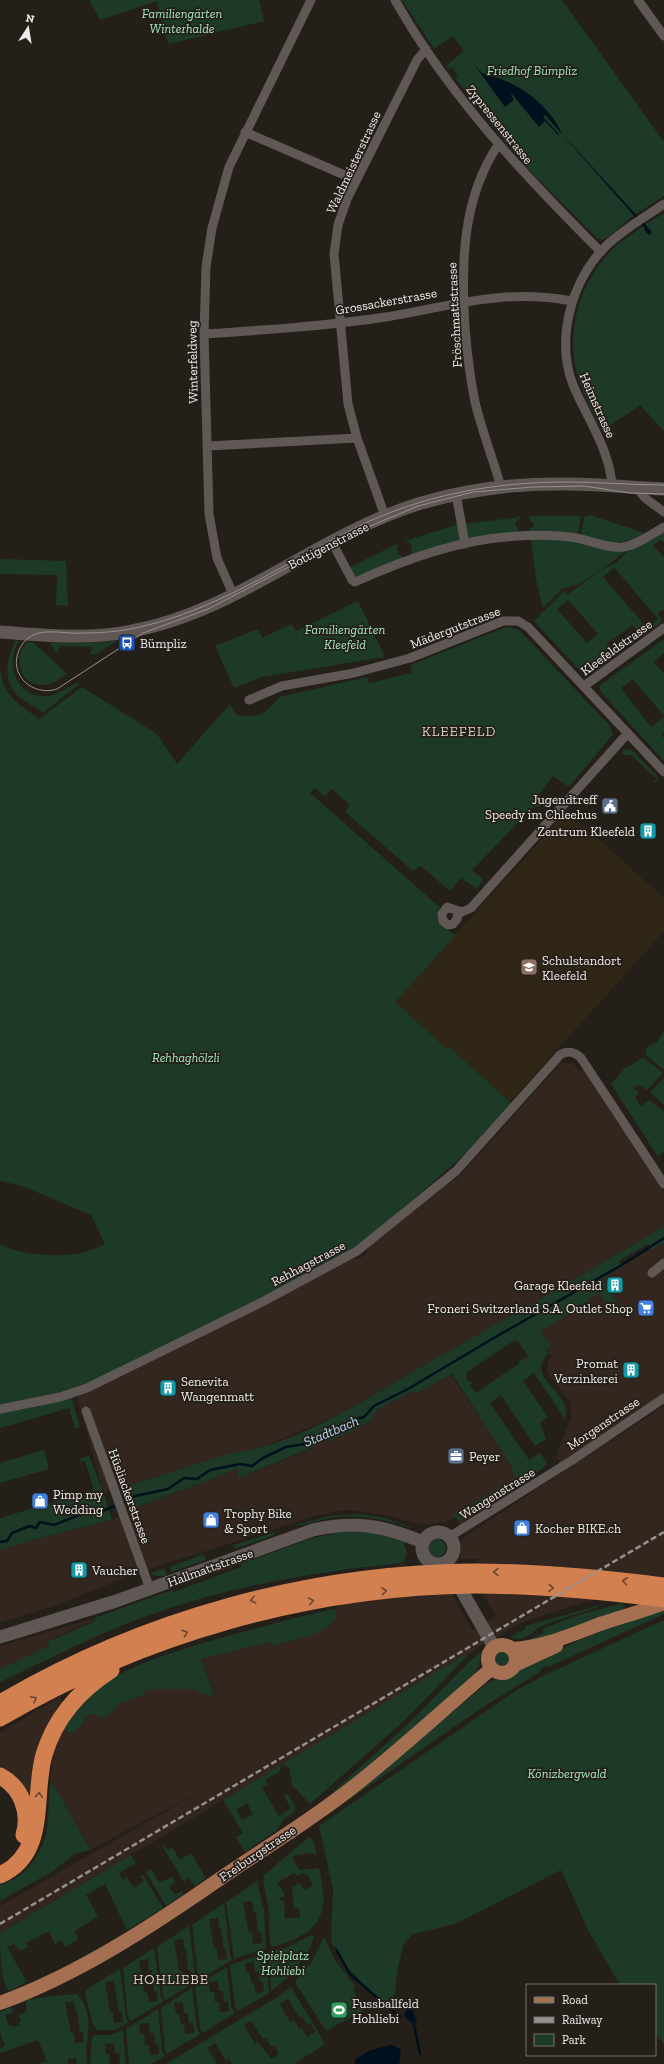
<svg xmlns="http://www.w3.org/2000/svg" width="664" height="2064" font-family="'Zilla Slab',serif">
	<rect width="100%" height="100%" fill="#251f1a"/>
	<path fill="#32261e" d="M571,1062L581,1071L583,1070L664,1192V1226L541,1300L336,1416L261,1448L247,1452L231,1453L104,1494L77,1397L353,1258L359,1259L366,1254L368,1247L451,1181L457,1179L561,1063Z
		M662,1242L664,1243V1396L561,1465L557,1457L559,1449L571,1416V1410L569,1401L547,1372L548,1361L552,1357L530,1323Z
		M451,1375L526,1486L461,1526L455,1517L445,1522L422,1525L391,1516L359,1511L345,1510L315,1516L134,1574L57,1605L0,1623V1550L37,1539L112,1520L129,1510L237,1469L240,1478L313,1448V1442L332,1440L359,1428L370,1421L378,1409L413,1391L415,1394Z
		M664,1406V1587L585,1602L520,1623L0,1933V1906L205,1789L90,1850L53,1784L50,1785L54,1752L65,1725H82L87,1715L114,1711L118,1704L142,1696L146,1689H191L195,1691H214L201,1659L270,1642L273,1645L316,1633L330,1625L335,1620L337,1615L334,1609L402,1563L445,1583L473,1630L496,1616L483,1595L478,1559H460L459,1542L476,1529Z
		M94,1618L95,1620L47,1641L49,1646L0,1670V1646Z
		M61,1696V1701L39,1739L35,1793L26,1794L0,1770V1733Z"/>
	<path fill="#2f2616" d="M567,811L664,898V931L510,1102L449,1047L447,1049L395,1002Z"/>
	<path fill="#1c3a27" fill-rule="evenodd" d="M89,0H259L264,21L168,44L157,1L100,20Z
		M402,0H562L664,142V196L633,216L604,240L597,238L534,175L504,141L455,78L458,76L452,67L448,69L446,66L464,51L453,36L434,49Z
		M664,213V431L640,405L602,431C594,415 585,398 579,381C564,333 579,280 616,246C631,234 648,223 664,213Z
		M590,515L645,533C618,548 610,542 581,536L584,517Z
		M529,516H581L578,535L529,532V529L533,527V523L529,520Z
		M521,517L515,523L520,533L468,539L464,524Z
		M459,524L460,541L410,556L412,549L410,543L405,541Z
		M664,530V541L663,542L660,540L653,546L664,557V609L657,614L663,621L642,636L633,625L607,643L616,655L589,673L581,672L534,621L564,591L567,595L598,572L617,562L630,548ZM614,567L658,619L647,628L603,577ZM568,600L598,634L587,643L557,609Z
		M531,539H560L628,549L604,568L577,585L563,588L544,607L542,606L536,579Z
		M399,543L397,549L399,555L405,557L358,578L354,577L348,568Z
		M0,559L66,561L68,606L56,605L57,575L0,574Z
		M358,601L385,657L262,677L234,688L215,646L258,629L262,638L292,624L296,631Z
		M506,627L519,630L609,725L613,734L569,787L553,776L538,796L552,805L533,807L472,870L483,879L477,889L461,878L450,891L421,866L413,871L345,812L350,805L332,789L325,797L315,788L310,793L443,910L438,922L445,929L456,935L395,1002L447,1049L449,1047L511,1103L464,1155L379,1229L355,1247L295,1282L84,1385L60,1393L0,1406V1244C21,1256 62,1258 85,1252C92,1250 99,1247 105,1244L91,1215L22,1186L0,1181V666C2,696 17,702 39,719L82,687L157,734L177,764L230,704L237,715C259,718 265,715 279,697L367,677L369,683L411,673V665Z
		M664,639V653L654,662L664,674V716L633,679L621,688L651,727L664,717V732L661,735L664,738V761L601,692L599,686Z
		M15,641H19C3,667 19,702 52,695C61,693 69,687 77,682L79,684L43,713C35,706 27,703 19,697C1,681 7,659 15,641Z
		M117,641L96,654H90L93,647L61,646L56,653L50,643H94Z
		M27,642H33L67,674C61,678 54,684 45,685C21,687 11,658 27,642Z
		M626,749L633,751L658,777V781L650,782L657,779L631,755H623L622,751Z
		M664,1031V1070L645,1054L647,1047L657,1042Z
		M642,1057L663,1073L647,1090L639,1085L633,1088L639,1093L635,1098L641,1106L649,1100L664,1111V1150L658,1157L611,1084L625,1068L637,1062Z
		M664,1078V1105L650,1092Z
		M664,1226V1243L651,1250L648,1244L619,1261L622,1267L602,1279L617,1302L608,1307L599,1293L541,1332L551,1346L546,1349L549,1353C522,1378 575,1393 565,1419L534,1373L523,1381L548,1417L540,1423L546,1439L535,1446L501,1395L490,1403L529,1460L540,1453L547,1463C541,1472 531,1477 520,1479L514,1476L510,1464L452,1374L415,1394L413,1391L378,1409L370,1421L359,1428L332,1440L313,1442V1447L239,1478L237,1469L129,1510L119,1489L231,1453C290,1449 371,1396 423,1366C504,1320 585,1274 664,1226ZM515,1340L516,1342L518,1341L529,1357L518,1361L520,1363L476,1393L470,1385L472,1383L471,1381L469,1382L465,1377L467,1376L466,1373Z
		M71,1397L80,1427L75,1428L69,1408L0,1428V1412Z
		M44,1450L49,1469L0,1483V1463Z
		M89,1456L104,1494L112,1520L37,1539L0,1550V1518L94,1490L85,1461L81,1462L80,1459Z
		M505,1484L506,1488L504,1493L458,1521L454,1515Z
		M359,1514L385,1518L411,1527V1528C384,1519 359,1514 331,1518C322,1519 302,1527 295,1525L331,1516Z
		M275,1532L274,1535L235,1549L234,1545Z
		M342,1532L373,1533L405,1542L404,1545C408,1552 407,1557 402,1563C323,1571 243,1584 167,1609C109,1628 55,1656 0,1682V1669L49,1646L47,1642L95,1621L94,1618L172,1590L174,1592L241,1567V1564L313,1538Z
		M428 1548a9 9 0 1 1 18 0a9 9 0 1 1-18 0Z
		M204,1554L206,1560L171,1572L170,1567Z
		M164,1568L167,1575C161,1577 155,1577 151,1573Z
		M623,1603L624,1609L535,1643L526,1641L544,1633L542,1629L582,1614Z
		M604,1604C599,1608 556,1620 546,1624C533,1629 525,1644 510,1637L525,1629L526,1626Z
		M334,1609L337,1615C328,1637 294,1639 273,1645L270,1642L201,1659L214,1694L210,1696L191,1689H147L142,1696L118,1704L114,1711L103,1717L92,1714L87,1715L82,1725L71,1734L66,1730L65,1725C72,1716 78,1704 87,1696C126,1663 183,1649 231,1635C266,1626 300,1616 334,1609Z
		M664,1610V1614L548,1667L545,1666L541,1669L540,1672L486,1705L321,1819L490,1681L510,1677L520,1667L600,1631Z
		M664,1620V2044L655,2033V1985H620L588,1930L561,1870L455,1924L413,1934L403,1945L397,1974L393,2007L380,2002L347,1967L331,1941L333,1889L319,1826L517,1690L547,1674Z
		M495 1659a7 7 0 1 1 14 0a7 7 0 1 1-14 0Z
		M481,1652L479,1666L473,1676L354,1778L323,1801L409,1723L471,1660Z
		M469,1654L404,1721L310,1804L292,1785L289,1767L282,1765L279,1772L265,1780L268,1785L262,1788L279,1816L291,1808L284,1796L288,1794L295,1807L294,1812L284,1819L277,1830L245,1852L236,1837L243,1833L223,1800L461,1657ZM247,1803L253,1814L242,1820L236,1810Z
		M53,1783L90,1850L75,1854L53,1871L0,1901V1885C22,1880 41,1856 46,1834C49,1819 48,1801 50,1785Z
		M309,1837L313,1839L317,1855L310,1853L292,1856L299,1870L319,1868C331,1916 319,1934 272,1947L270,1944L269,1910L263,1880L264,1875ZM294,1873L297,1876L303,1873L304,1875L307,1874L313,1885L304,1890L300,1883L292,1887L294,1908H299L300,1917L285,1919L284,1901H281L280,1898L284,1897V1892L277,1883Z
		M165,1846L168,1850L172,1847L180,1860L191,1853L206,1878L195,1886L189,1878L184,1882L163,1847Z
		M131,1855L136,1863L119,1873L122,1880L127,1877L134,1888L144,1881L140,1876L143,1875L163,1908L127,1930L105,1884L84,1896L86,1895L98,1916L75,1931L78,1940L65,1947L62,1940L55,1944L49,1931L26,1943L28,1947L20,1951L14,1944L7,1947L27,1982L9,1991C0,1980 0,1949 0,1933Z
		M151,1869L159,1882L173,1877L175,1882L169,1886L175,1895L181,1891L183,1894L166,1906L146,1872Z
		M257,1881L264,1910L266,1948L234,1959L226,1902ZM252,1901L254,1912H256L258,1933L261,1932L262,1943L253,1944L252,1933H249L243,1902Z
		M224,1903L230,1954L232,1960L200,1979L198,1975L192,1925ZM218,1918L219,1928H221L224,1949H226L227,1959L218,1960L217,1949H214L209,1919Z
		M189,1926L195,1976L198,1980L165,2000L163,1996L157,1947ZM183,1939L184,1949H186L188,1970H191L192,1980L183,1981L182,1971H179L174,1940Z
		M312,1935L314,1938C306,1960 291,1977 271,1991L269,1952L285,1948Z
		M324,1937L335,1960L356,1987L353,1990L364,2010L326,2031L295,1982L312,1961Z
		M154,1948L161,1997L164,2001L131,2021L128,2018L123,1968ZM148,1959L149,1970H152L154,1991H157L158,2001L149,2002L147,1992H144L139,1961Z
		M266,1953L269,1993L238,2011L235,2006L230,1965ZM254,1962L255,1972H259L260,1982H263L264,1992L256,1993L254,1983H251L250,1973H246L245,1963Z
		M227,1967L231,2007L235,2013L203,2033L200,2028L195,1987ZM218,1981L219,1991H223L224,2001H228L229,2011L220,2012L219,2002H215L214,1992H210L209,1982Z
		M120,1969L126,2018L129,2022L114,2030H98L93,2025L85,1992L90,1987ZM114,1981L119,2012H122L123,2022L114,2023L113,2013H110L105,1982Z
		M291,1987L325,2044L294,2064H232L229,2059L226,2061L215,2043L207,2048L217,2064H166L276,1998ZM288,1999L299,2017L302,2016L307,2025L310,2023L315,2032L307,2037L302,2028L299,2029L294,2020L290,2022L280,2004ZM251,2021L263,2039L266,2038L271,2047L274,2045L279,2054L271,2059L258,2042L255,2044L244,2025Z
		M192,1988L197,2028L200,2034L167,2054L165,2050L161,2008ZM183,2002L184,2013H188L189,2023H193L194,2033L185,2034L184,2024H181L179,2014H176L174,2003Z
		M77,1994C98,2017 83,2039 87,2064H77L76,2058L68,2059V2064H38L47,2061L38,2040L0,2053V2048L5,2046L0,2032V2012L12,2007L13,2012L5,2015L9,2026L12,2025L13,2027L19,2025V2022L21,2021L19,2015L27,2012L26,2001C37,1997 64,1995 77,1994ZM74,2001L75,2011H77L80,2032H83L84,2042L75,2043L74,2033H71L65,2002Z
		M158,2009L162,2050L165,2056L151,2064H129L126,2029ZM149,2023L150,2033H154L155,2044H158L159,2054L150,2055L149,2045H145L144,2034H140L139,2024Z
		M123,2030L126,2064H120L119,2053H115L114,2043L105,2044L106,2054H109L110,2064H90L92,2038L94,2035H111Z"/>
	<path fill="#00101d" d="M474,64C476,66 478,69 480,71C485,76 499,77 506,81C529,91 552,110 562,134L652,232L649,235L644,230L645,228L545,115L543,117L559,134L558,135L545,121L539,127L512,94L511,95L514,100L505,107Z
		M408,2004H411L417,2023L413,2024L404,2016Z
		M390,2045L395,2046L401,2050L399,2064H355V2059L371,2050Z"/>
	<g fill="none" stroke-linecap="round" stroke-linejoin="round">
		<path stroke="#00101d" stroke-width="2.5" d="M0,1542L7,1541L12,1533L30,1526L36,1528L40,1522L54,1525L87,1512H100L129,1500L135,1496L168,1489L184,1478L197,1479L210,1470L240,1464L252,1466L263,1458L286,1447L305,1444L313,1437L333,1432L351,1420L364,1417L374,1406L408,1389L492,1339L620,1266L664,1238
			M336,1949L350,1974L373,1994
			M374,1995L400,2017
			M414,2024L420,2054"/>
		<path stroke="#605854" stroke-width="9" d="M395,0C450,97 523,174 601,252
			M638,0L664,36
			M245,132L356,180
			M498,145C462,199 461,264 465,327C467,352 470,378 475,402C482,431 493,459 501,487
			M204,334C265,330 326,326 386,317C451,306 505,288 572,301
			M207,446L357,438
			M612,486C610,450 587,418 573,385C555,338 572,279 607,245C624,229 645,217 664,204
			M638,489L645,498L664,512
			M456,494L465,544
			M385,516L357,438L348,404L334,254L338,225L347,199L417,60L426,49
			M332,542L352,580L355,582C401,561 456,541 506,537C529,535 553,534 576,538C590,540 608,549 623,547C637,545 652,534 664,527
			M233,594L217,558L209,514L204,334L206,267L212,228L229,167L311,0
			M584,686L664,628
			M249,700L282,686L354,673L410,658L503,621H518L528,627L664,772
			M458,912L457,919L453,924L448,925L443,921L442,914L447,907L462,912L471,908L628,733
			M652,1273L664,1263
			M0,1409L60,1397L87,1388L264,1301L357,1251L456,1171L560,1055C567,1050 575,1052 581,1058L664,1184
			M86,1411L150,1589
			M449,1537L571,1461L664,1398"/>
		<path stroke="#605854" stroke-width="13" d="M0,632C44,635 89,640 132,631C236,612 318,535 418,504C467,489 519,483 570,484C601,484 632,488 664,489
			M422 1548a16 16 0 1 1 32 0a16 16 0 1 1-32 0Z
			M455,1579L494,1647
			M0,1637L116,1601L313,1530C355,1520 384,1526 423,1542"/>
		<path stroke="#a57052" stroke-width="14" d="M488 1659a14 14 0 1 1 28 0a14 14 0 1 1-28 0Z
			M512,1649C543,1647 571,1635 600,1624C621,1617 643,1611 664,1603
			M515,1665L556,1646
			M0,2003C79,1974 152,1926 221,1878C265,1848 311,1820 353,1787C400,1750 445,1708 491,1669"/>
		<path stroke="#d38050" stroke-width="17" d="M0,1703C143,1619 309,1573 475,1572C538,1572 601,1578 664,1586
			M0,1718C144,1634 308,1587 474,1585C538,1585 601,1591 664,1599
			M0,1776C21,1787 31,1812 24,1835
			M0,1875C49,1853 32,1796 44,1755C55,1717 79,1691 111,1670"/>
		<path stroke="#96918d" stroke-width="1" d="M664,485C632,485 599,482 567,482C499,482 434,493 372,520C299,554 226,606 148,625C126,631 104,633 82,633C68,634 52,630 39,633C30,635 23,641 19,650C8,675 33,697 57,689L143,633L208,609L356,532L418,506L473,492L533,487L584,486L630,493L664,494"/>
		<path stroke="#96918d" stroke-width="2.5" stroke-dasharray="6 3" stroke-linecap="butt" d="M0,1924L664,1532"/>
	</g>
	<defs><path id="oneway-chevron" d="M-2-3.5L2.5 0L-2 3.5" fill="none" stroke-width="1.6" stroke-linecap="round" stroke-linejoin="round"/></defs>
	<g stroke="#6b4630">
		<use href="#oneway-chevron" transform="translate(496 1572) rotate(-179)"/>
		<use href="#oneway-chevron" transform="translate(625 1581) rotate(-173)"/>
		<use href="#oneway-chevron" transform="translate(551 1588) rotate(4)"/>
		<use href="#oneway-chevron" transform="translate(384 1591) rotate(-6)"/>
		<use href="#oneway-chevron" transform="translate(253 1600) rotate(166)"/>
		<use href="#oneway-chevron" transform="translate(311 1601) rotate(-10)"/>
		<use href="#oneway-chevron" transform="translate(185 1633) rotate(-19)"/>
		<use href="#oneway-chevron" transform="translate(34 1699) rotate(-29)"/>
		<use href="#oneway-chevron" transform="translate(39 1795) rotate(-87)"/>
	</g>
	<defs>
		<g id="bus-square" transform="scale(0.9)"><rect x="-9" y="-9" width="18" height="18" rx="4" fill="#1a4fb4" stroke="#251f1a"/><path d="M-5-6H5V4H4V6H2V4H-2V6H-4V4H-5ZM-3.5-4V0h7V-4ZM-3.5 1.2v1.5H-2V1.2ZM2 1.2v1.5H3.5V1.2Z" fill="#fff"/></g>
		<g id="civic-square" transform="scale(0.9)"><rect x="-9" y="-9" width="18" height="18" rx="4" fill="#5c6f8a" stroke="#251f1a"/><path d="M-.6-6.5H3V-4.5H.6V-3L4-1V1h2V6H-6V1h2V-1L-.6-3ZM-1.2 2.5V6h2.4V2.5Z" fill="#fff"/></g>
		<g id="building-square" transform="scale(0.9)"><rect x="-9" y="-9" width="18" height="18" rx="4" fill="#0f9aa8" stroke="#251f1a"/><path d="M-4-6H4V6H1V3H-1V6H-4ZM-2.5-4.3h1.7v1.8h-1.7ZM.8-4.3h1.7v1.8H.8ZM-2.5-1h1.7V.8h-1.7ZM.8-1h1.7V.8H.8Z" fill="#fff"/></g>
		<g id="school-square" transform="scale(0.9)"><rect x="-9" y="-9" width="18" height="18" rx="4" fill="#8d6e63" stroke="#251f1a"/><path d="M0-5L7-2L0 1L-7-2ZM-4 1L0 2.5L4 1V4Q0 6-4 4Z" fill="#fff"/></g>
		<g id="supermarket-square" transform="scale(0.9)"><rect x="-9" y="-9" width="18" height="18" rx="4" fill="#3f7fe0" stroke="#251f1a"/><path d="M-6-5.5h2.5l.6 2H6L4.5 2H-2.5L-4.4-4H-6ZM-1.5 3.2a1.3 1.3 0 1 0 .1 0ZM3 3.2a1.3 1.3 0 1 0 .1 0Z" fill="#fff"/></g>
		<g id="office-square" transform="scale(0.9)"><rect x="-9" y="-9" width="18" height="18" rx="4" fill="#5c6f8a" stroke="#251f1a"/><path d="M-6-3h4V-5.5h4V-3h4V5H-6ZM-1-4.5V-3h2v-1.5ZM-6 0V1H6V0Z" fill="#fff"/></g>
		<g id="shop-square" transform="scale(0.9)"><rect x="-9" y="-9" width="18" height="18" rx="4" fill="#3f7fe0" stroke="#251f1a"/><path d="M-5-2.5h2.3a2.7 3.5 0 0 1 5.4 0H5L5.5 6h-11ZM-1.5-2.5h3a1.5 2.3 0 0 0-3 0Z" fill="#fff"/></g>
		<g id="stadium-square" transform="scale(0.9)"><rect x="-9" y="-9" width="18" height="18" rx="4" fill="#2e9e5b" stroke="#251f1a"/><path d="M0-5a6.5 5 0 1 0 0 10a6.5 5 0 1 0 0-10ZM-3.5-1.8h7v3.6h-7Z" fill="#fff"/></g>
	</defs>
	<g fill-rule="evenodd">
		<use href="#bus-square" x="127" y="643"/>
		<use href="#civic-square" x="610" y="806"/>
		<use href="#building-square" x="648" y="831"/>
		<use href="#school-square" x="529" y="967"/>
		<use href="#building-square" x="615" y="1285"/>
		<use href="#supermarket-square" x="646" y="1308"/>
		<use href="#building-square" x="631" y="1370"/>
		<use href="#building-square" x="168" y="1388"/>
		<use href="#office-square" x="456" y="1456"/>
		<use href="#shop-square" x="40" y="1501"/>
		<use href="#shop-square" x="211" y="1520"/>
		<use href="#shop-square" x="522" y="1528"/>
		<use href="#building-square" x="79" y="1570"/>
		<use href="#stadium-square" x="339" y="2010"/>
	</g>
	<g text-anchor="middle" stroke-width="3.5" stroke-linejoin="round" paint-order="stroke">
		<g font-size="13" font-style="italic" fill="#a1e9bb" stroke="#251f1a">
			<text x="182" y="18">Familiengärten<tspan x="182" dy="15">Winterhalde</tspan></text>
			<text x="532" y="75">Friedhof Bümpliz</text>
			<text x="345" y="634">Familiengärten<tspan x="345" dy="15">Kleefeld</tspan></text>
			<text x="186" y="1062">Rehhaghölzli</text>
			<text x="567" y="1778">Könizbergwald</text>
			<text x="283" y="1960">Spielplatz<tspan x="283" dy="15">Hohliebi</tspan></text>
		</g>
		<g font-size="13" fill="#f1ece9" stroke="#251f1a">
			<text transform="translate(500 124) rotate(51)" y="5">Zypressenstrasse</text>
			<text transform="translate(353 162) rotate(-65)" y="5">Waldmeisterstrasse</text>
			<text transform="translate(386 301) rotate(-10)" y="5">Grossackerstrasse</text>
			<text transform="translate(454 315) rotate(-93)" y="5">Fröschmattstrasse</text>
			<text transform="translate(192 362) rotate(-91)" y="5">Winterfeldweg</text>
			<text transform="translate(598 405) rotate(66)" y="5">Heimstrasse</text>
			<text transform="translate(328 545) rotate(-27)" y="5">Bottigenstrasse</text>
			<text transform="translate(455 627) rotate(-21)" y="5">Mädergutstrasse</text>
			<text transform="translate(616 647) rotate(-36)" y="5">Kleefeldstrasse</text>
			<text transform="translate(308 1263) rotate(-28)" y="5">Rehhagstrasse</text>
			<text transform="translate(603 1423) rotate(-34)" y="5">Morgenstrasse</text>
			<text transform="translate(497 1493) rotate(-32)" y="5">Wangenstrasse</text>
			<text transform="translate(130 1496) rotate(70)" y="5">Hüsliackerstrasse</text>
			<text transform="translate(210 1567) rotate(-20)" y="5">Hallmattstrasse</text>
			<text transform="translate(257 1853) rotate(-34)" y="5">Freiburgstrasse</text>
		</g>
		<g font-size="13" fill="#f1ece9" stroke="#251f1a" text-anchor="start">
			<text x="140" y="648">Bümpliz</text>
			<text x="597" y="804" text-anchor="end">Jugendtreff<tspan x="597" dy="15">Speedy im Chleehus</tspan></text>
			<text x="635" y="836" text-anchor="end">Zentrum Kleefeld</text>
			<text x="542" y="965">Schulstandort<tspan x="542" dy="15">Kleefeld</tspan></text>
			<text x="602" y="1290" text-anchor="end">Garage Kleefeld</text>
			<text x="633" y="1313" text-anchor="end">Froneri Switzerland S.A. Outlet Shop</text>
			<text x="618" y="1368" text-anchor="end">Promat<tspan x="618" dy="15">Verzinkerei</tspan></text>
			<text x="181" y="1386">Senevita<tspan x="181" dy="15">Wangenmatt</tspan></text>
			<text x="469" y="1461">Peyer</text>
			<text x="53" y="1499">Pimp my<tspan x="53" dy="15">Wedding</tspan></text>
			<text x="224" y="1518">Trophy Bike<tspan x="224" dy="15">&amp; Sport</tspan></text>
			<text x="535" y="1533">Kocher BIKE.ch</text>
			<text x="92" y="1575">Vaucher</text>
			<text x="352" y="2008">Fussballfeld<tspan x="352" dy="15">Hohliebi</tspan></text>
		</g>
		<g font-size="14" letter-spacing="1" fill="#dad0ca" stroke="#251f1a">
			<text x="459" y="736">KLEEFELD</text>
			<text x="171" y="1984">HOHLIEBE</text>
		</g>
		<g font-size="14" font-style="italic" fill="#b2d9f6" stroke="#251f1a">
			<text transform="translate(331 1431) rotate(-23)" y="5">Stadtbach</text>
		</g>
	</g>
	<rect x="526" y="1984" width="130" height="72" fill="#251f1a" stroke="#77716d"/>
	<rect x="534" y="1997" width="20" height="6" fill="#a57052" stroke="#77716d"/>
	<text x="562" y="2004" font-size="12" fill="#f1ece9">Road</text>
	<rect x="534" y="2017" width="20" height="6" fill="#96918d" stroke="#77716d"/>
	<text x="562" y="2024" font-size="12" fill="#f1ece9">Railway</text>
	<rect x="534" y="2034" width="20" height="12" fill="#1c3a27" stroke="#77716d"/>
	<text x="562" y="2044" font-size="12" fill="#f1ece9">Park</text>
	<g transform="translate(28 28) rotate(12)" stroke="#251f1a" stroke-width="3" paint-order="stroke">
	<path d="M0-3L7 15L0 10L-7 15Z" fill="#f1ece9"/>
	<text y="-6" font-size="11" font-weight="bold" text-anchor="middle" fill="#f1ece9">N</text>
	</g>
</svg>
